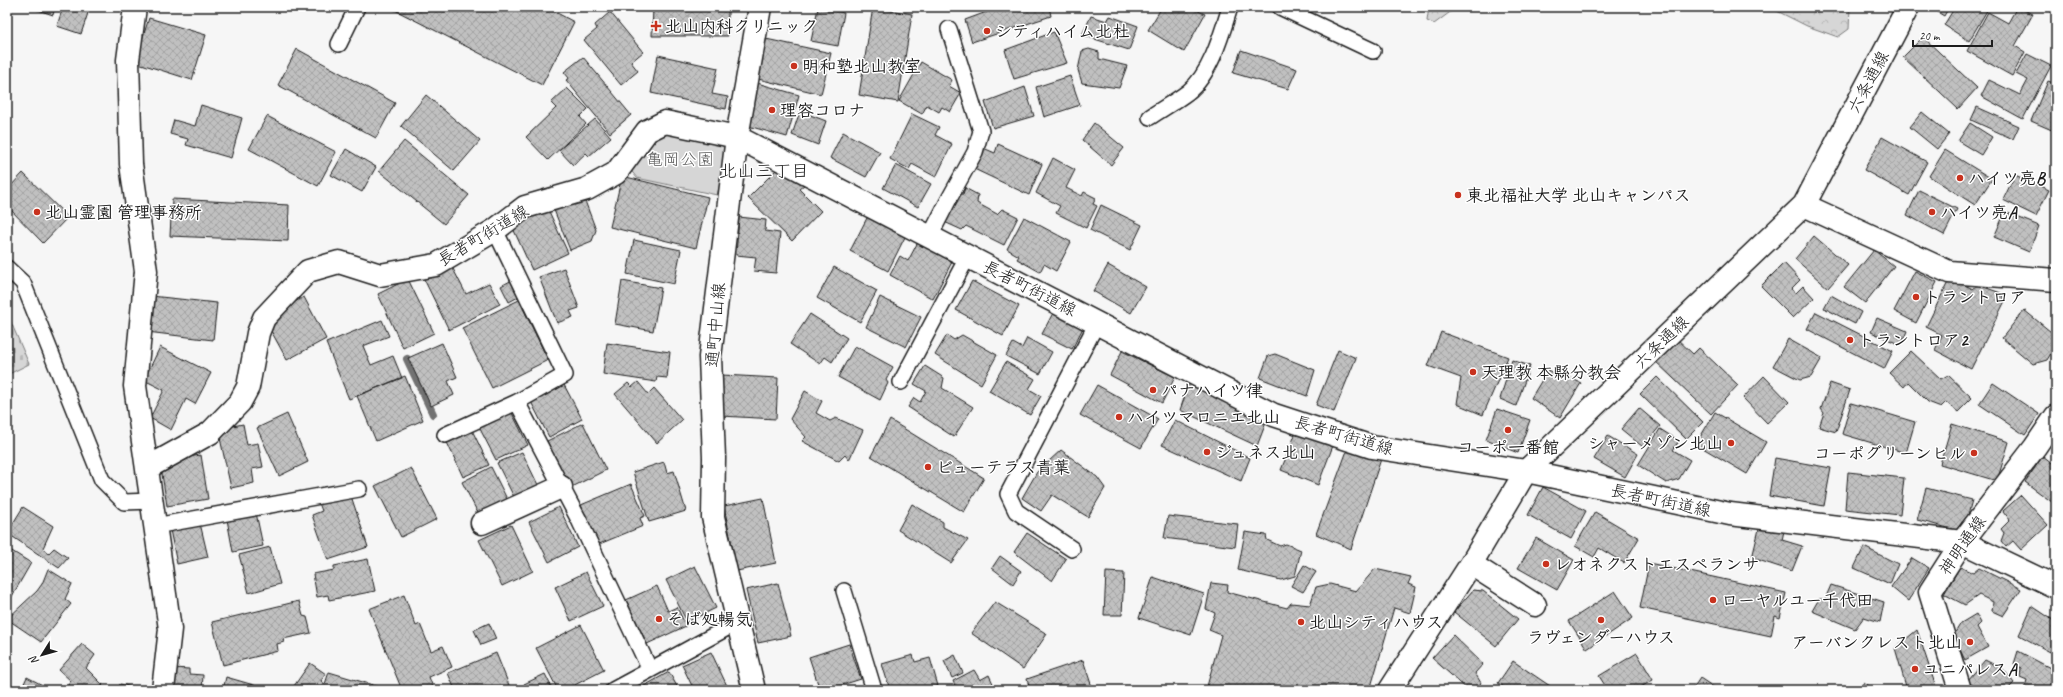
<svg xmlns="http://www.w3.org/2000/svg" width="2063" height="697" font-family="Caveat,'Klee One',sans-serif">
	<defs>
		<pattern id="forest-crowns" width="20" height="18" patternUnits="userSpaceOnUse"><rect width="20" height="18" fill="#d6d6d6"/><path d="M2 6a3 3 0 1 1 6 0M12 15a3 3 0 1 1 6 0" fill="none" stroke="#b7b7b7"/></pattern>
		<pattern id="cemetery-stones" width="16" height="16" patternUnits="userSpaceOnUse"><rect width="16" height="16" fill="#d6d6d6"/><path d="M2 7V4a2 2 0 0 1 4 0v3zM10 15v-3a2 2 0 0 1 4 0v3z" fill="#b7b7b7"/></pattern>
		<pattern id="building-cross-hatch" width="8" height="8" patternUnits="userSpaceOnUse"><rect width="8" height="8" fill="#c0c0c0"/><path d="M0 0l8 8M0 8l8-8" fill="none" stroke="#a4a4a4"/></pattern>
	</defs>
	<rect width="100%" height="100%" fill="#f6f6f6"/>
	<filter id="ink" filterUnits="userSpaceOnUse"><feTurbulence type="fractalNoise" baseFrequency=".025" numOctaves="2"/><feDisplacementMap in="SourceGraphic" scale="8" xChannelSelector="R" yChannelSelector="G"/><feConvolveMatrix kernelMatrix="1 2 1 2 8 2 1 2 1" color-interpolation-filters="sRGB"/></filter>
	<g filter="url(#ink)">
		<path fill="url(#forest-crowns)" stroke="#797979" d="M1429,7H1457L1434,24L1427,21Z
			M1769,7H1850L1849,29L1838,37L1807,26Z"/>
		<path fill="url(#cemetery-stones)" stroke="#797979" d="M7,313L29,364L7,375Z"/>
		<path fill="#d6d6d6" stroke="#797979" d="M666,128L730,143L717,195L637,178L629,168L650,136Z"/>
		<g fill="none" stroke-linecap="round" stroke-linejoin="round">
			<path stroke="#727272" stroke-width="8" d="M407,359L433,414"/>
		</g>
		<path fill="url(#building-cross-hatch)" stroke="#1c1c1c" d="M29,7H55L53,15Z
			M63,7H90L81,34L57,26Z
			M389,7H546L574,22L542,85Z
			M653,7H728V36H652Z
			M873,7L912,14L898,102L859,95Z
			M1000,7H1049L1051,16L972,42L965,20Z
			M1162,7H1190L1205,14L1184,52L1148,30Z
			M1929,7H1949L1944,16Z
			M1955,7H1989L1969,41L1944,25Z
			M2017,7L2033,14L2015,46L2025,52L2012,76L1967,51L1988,12L2008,23Z
			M818,8L844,13L838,46L811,41Z
			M610,12L643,52L631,62L638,71L621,85L584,40L597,29L595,25Z
			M1091,16L1107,21L1110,16L1138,26L1129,50L1082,35Z
			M149,18L206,35L192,80L135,62Z
			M1054,32L1067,63L1014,79L1005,50Z
			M1923,37L1977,88L1958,109L1903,57Z
			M766,39L831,53L821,94L758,79Z
			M297,49L395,103L376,138L278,85Z
			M1089,49L1099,52V59L1127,66L1119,88L1082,83L1078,70L1082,51Z
			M1241,50L1297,69L1288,89L1233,73Z
			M2027,54L2051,66L2023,119L1981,96L1989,80L2020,95L2028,80L2016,74Z
			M658,55L718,68L712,94L728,97L726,109L651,93Z
			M583,57L631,115L610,133L566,80L569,78L564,72Z
			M921,62L952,80L949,86L961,93L950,112L942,107L939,112L927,105L922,114L899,101Z
			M1070,76L1080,105L1044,117L1036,87Z
			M2048,81L2056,84L2054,131L2031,121Z
			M757,83L799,95L787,137L745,125Z
			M1025,87L1034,116L993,128L985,102Z
			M567,88L588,109L580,117L586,124L548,160L526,137L556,108L551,103Z
			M426,95L480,141L454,171L401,126Z
			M201,105L242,118L231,158L186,145L188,139L170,134L174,120L195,126Z
			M1977,107L2019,126L2013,139L1971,120Z
			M800,111L826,121L818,145L792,135Z
			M1922,112L1949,134L1937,149L1910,127Z
			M912,114L939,127L935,135L952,144L936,177L912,164L909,169L890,159Z
			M267,116L336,152L318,186L249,149Z
			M595,119L611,137L589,156L586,153L573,165L559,150Z
			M1094,123L1124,148L1111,165L1082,140Z
			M1970,123L1992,137L1981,155L1958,141Z
			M843,132L880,152L866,177L830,158Z
			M1882,137L1927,162L1909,195L1864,170Z
			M404,141L469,195L444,224L379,171Z
			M998,144L1042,164L1029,195L972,168L981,147L995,153Z
			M346,149L376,167L362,192L331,175Z
			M1945,150L1992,179L1975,205L1929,176Z
			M1053,158L1075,170L1066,188L1082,196L1084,192L1096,198L1093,204L1097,206L1086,228L1056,213L1060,206L1036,193Z
			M783,163L804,185L799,189L821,211L792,241L748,198Z
			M896,165L931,184L918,207L883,188Z
			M23,173L68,217L43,243L7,206V190Z
			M2015,175L2049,190L2036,216L2003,200Z
			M622,176L708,197L696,248L610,227Z
			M965,188L978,195L977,203L997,214L1002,209L1018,217L1004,245L966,226L962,230L940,220L958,194H963Z
			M1919,190L1957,209L1944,235L1907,215Z
			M582,193L596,230L592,241L570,250L552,205Z
			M172,199L289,205L288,241L170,236Z
			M1101,205L1142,225L1130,250L1090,230Z
			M547,207L568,253L532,270L511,224Z
			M2005,212L2039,226L2029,252L1994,237Z
			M868,216L906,235L888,271L850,251Z
			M739,217L766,220L765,231L780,233L776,273L754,271L756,257L736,255Z
			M1024,217L1071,242L1056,271L1044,264L1040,272L1017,259L1019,256L1007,249Z
			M1814,236L1848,265L1828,288L1795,259Z
			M920,238L955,256L933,299L890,275L900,256L908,261Z
			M634,240L681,250L674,284L627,274Z
			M1874,250L1894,266L1865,303L1844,287Z
			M449,261L466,294L489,283L500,304L449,330L422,275Z
			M1784,263L1800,280L1791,289L1796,293L1803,286L1814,298L1793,318L1761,286Z
			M1108,265L1146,287L1131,313L1093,291Z
			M834,267L877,291L860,322L817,298Z
			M564,268L579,308L570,311L573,317L557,323L539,277Z
			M1915,271L1937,282L1916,323L1894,311Z
			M1950,278L1973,289L1978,285L2001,293L2005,301L1971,369L1935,350L1942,335L1926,327Z
			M408,279L434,333L403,348L378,294Z
			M514,279L522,295L509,302L501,286Z
			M622,281L661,288L653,331L615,324Z
			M972,281L1019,306L1003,336L956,310Z
			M1831,295L1861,312L1855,324L1824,308Z
			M151,296L217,303L213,340L147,332Z
			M304,297L326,339L287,360L264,318Z
			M880,297L921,317L906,347L866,327Z
			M519,300L548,360L492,388L462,328Z
			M2024,310L2056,336V345L2047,360L2033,364L2002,338Z
			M1054,311L1084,326L1072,349L1042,334Z
			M1816,312L1893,351L1884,369L1807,329Z
			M810,314L847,338L832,362L825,357L820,364L790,344Z
			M1877,318L1907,331L1901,345L1871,332Z
			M382,320L389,336L363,346L371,365L393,356L402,378L349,399L326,343Z
			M1441,332L1508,357L1483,415L1457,404L1461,378L1428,366Z
			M947,335L954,340L962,335L997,355L981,384L935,355Z
			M1675,337L1693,354L1699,348L1738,385L1711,414L1654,360Z
			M1027,338L1052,352L1040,374L1006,356L1013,343L1022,348Z
			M1788,339L1822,358L1811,377L1800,380L1773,366Z
			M442,343L457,377L448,381L454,395L431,406L408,358Z
			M607,343L670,352L667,378L657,377L656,382L603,374Z
			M855,346L893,367L886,380L888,383L880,400L838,377Z
			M160,347L211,373L195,404L186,399L171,430L150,418L164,390L144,380Z
			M1338,350L1356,358L1334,412L1316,405Z
			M1122,351L1175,377L1162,403L1110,375Z
			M1911,351L1941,379L1948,375L1972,398L1958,412L1946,402L1941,407L1928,402L1908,382L1904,387L1889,373Z
			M1275,354L1315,370L1307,396L1260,378L1268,356Z
			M1512,360L1530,366L1516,406L1500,399Z
			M1006,362L1035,379L1029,389L1041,396L1030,415L989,391Z
			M925,366L944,378L942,388L973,407L954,437L908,407L914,398L920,402L926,391L914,384Z
			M1548,370L1557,376L1561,374L1581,383L1560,418L1531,398Z
			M722,375L778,378L776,419L721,416Z
			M405,376L423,420L376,441L357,396Z
			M1764,376L1789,402L1767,423L1743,398Z
			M1657,377L1703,422L1686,439L1640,394Z
			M562,381L582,419L549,437L529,398Z
			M638,382L648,394L654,388L682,420L657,443L615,394L628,383L632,387Z
			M1830,383L1850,390L1836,432L1819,427L1824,413L1821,409Z
			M1993,383L2039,414L2025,435L1979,404Z
			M1189,384L1267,420L1257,446L1180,410Z
			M1097,385L1158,419L1141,448L1080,415Z
			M805,391L822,401L816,413L830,421L836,418L863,430L849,460L845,455L839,461L802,441L806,437L790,419Z
			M1851,403L1915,422L1906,453L1842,434Z
			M1639,408L1660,426L1643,447L1621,429Z
			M1497,409L1530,420L1518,453L1486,440Z
			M511,411L528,445L496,460L479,427Z
			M1715,412L1766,442L1747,474L1696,444Z
			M287,414L308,462L279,476L257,428Z
			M890,420L984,478L964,512L871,456Z
			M1175,420L1250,458L1241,481L1162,445Z
			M583,423L606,470L570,488L547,441Z
			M243,424L247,445L258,443L263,467L252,469L254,483L231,488L218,429Z
			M1952,424L2009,442L1997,481L1940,464Z
			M470,426L489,465L463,477L445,438Z
			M1660,429L1679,441L1673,450L1690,460L1679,479L1666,483L1638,465Z
			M1297,430L1334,443L1318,485L1281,470Z
			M1608,436L1638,454L1625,477L1594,459Z
			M1348,448L1382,456L1351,549L1316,534Z
			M1061,450L1097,477L1105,488L1088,517L1052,495L1041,511L1022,498L1037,472Z
			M522,452L540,489L516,501L497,463Z
			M201,455L208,499L167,506L160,461Z
			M2043,456L2056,466V505L2025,482Z
			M1775,458L1831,468L1824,506L1769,496Z
			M664,462L667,473L674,471L686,511L649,522L633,472Z
			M491,467L509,503L480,517L462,482Z
			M411,468L437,519L401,537L375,486Z
			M1848,472L1904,478L1900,515L1845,509Z
			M631,484L645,516L640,518L643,526L597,545L581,505Z
			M1543,487L1586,511L1571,539L1528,515Z
			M1926,488L1972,500L1968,515L1956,530L1917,520Z
			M350,493L368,547L328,560L312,515L322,511L319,503Z
			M2021,495L2048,525L2021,550L2013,541L2006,547L2001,541L2004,533L2001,529L2010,520L2003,511Z
			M763,498L776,563L737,571L724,506Z
			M912,504L943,522V527L968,540L951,563L898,530Z
			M23,507L53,526L43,548L48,554L54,548L68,558L59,568L7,533Z
			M559,507L578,547L549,562L529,522Z
			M255,508L263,546L233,552L226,514Z
			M1595,512L1639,538L1624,563L1599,548L1594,557L1575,546Z
			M1168,516L1238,524L1235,547L1164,538Z
			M199,519L208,557L177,564L169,525Z
			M511,525L533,571L502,586L479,540Z
			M1759,529L1784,531L1782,540L1802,546L1792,571L1752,558Z
			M1245,532L1266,535L1267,540L1280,546L1286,544L1301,550L1295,576L1281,580L1238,570Z
			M1027,533L1066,559L1052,581L1014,552Z
			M1536,538L1574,560L1557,590L1518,568Z
			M270,547L280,584L249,593L239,555Z
			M1864,547L1898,564L1890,584L1854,568Z
			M7,548L31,563L7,605Z
			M1000,556L1021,571L1013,584L992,568Z
			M1912,558L1929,568L1908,601L1891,587Z
			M368,559L375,591L329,600L328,595L317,597L313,574L334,570V566Z
			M1649,563L1786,593L1780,618L1775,616L1771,636L1640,608Z
			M1304,565L1316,572L1303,592L1291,586Z
			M695,566L716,608L687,622L666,580Z
			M1960,567L1973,573L1979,568L2021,589L2003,616L1992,611L1993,602L1979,595L1965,605L1944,594Z
			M48,569L72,584L65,599L71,604L41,642L7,619L37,591L42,584Z
			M1375,569L1411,577L1408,584L1416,587L1410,613L1394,608L1370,690H1206L1221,635L1209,630L1215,613L1206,609L1211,583L1228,585L1227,592L1287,608L1291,603L1310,605L1316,587L1330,584L1356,591Z
			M586,572L603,606L571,621L555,587Z
			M1106,572L1124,573L1122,615H1104Z
			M1153,577L1204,594L1191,635L1139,618Z
			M778,583L791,636L758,643L746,590Z
			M1831,585L1884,602L1880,622L1864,617L1855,629L1812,611L1819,599H1825Z
			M657,586L668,611L677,607L686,626L647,644L626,600Z
			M1473,590L1483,591L1518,619L1496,646L1454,612Z
			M1615,591L1633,618L1587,649L1569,621Z
			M404,595L416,626L420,624L431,651L443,646L452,667L429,677L434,690H412L411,687L402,690L369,609Z
			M299,601L303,616L307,617L311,633L283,639L284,642L277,644L278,651L223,665L212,622Z
			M995,602L1047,634L1023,669L971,633Z
			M2032,606L2056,622V642L2050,652L2019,635Z
			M1976,614L1981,623L1977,627L1988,647L1965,660L1953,636L1961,623Z
			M489,623L496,639L481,645L474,630Z
			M581,625L604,670L565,690H558L536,648Z
			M1917,630L1937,690H1907L1895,648Z
			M1453,635L1483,664L1475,673L1481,683L1474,690H1468L1432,658Z
			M82,644L95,655L86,668L103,685L98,690H64L71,681L59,670Z
			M849,644L861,679L826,690H820L809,657Z
			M2018,651L2056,671V690H2024L2027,680L2020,677L2021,668L2014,664Z
			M711,652L729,690H694L682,665Z
			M496,653L511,690H455L448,673Z
			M1637,653L1653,680L1636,690H1608L1599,676Z
			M913,655L915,662L930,658L938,686L924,690H890L882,664Z
			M955,655L963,673L952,678L944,661Z
			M1083,660L1093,690H1030L1027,679Z
			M1985,660L2003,669L2014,683L2007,690H1970L1968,680Z
			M1513,661L1550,686L1547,690H1509L1498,683Z
			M310,663L326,674L321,681L325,684L329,672L383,688L382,690H299L294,686Z
			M173,668L189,669V674L203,675L202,690H171Z
			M974,670L980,680L989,675L996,690H957L953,681Z
			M669,672L679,690H637Z
			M545,674L553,690H527L524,684Z
			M27,677L52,690H21Z
			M226,677L264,688L263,690H223Z
			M1700,678L1718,690H1692Z
			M1864,682L1874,690H1859Z
			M120,684L145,690H119Z"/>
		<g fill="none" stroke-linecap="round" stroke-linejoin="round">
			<g stroke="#1c1c1c" stroke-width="18">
				<path id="service" d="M1280,7L1373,51
					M339,44L357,7
					M1150,117C1162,109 1176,101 1188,92C1211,74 1222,33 1230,7
					M930,236L949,199L975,152L981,131L949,29
					M7,268L23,283L102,480L124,502L152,501
					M901,382L968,256
					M517,402L579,520L650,670L738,622
					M445,435L517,402L565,375L495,230
					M155,526L359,489
					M1072,549L1016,511L1008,494L1097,323
					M844,591L874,690
					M613,690L650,670"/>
			</g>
			<g stroke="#1c1c1c" stroke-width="25">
				<path id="minor" d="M135,7L128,60L131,164L146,271L135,386L170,629L163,690
					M1804,205L1949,272L2056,280
					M147,468L210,433L240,402L248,387L258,333L264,318L308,271L339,262L380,275L436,265L495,230L525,207L587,189L616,173L647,131L665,122L737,137L1274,415L1372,447L1526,471L1730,514L1962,542L2056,587
					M482,523L561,487
					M1471,564L1535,605
					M754,690L713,517L714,458L710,357L737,137L760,7
					M1390,690L1471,564L1526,471L1804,205L1908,7
					M1960,690L1930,592L1962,542L2035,447L2056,416"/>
			</g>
			<use href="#service" stroke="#fff" stroke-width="15"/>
			<use href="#minor" stroke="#fff" stroke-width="22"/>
		</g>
	</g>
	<g fill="#c8321e" stroke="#fff" stroke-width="1.5">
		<path d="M654 20h4v4h4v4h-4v4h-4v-4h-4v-4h4z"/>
		<circle cx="987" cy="31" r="4"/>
		<circle cx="794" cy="66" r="4"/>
		<circle cx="772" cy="110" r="4"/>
		<circle cx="1960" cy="178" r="4"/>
		<circle cx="1458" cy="195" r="4"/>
		<circle cx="37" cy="212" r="4"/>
		<circle cx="1932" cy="212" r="4"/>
		<circle cx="1916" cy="297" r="4"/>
		<circle cx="1850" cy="340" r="4"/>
		<circle cx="1473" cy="372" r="4"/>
		<circle cx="1153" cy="390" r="4"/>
		<circle cx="1119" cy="417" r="4"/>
		<circle cx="1508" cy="430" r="4"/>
		<circle cx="1731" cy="443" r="4"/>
		<circle cx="1207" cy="452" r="4"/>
		<circle cx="1974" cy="453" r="4"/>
		<circle cx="928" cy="467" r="4"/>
		<circle cx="1546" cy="564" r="4"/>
		<circle cx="1713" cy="600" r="4"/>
		<circle cx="659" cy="619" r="4"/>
		<circle cx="1601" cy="620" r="4"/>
		<circle cx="1301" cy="622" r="4"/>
		<circle cx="1970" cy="642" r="4"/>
		<circle cx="1915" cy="669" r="4"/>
	</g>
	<g text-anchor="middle" stroke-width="3" stroke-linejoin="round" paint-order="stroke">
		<g font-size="17" font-weight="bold" fill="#1c1c1c" stroke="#fff" text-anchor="start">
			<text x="665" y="32">北山内科クリニック</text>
			<text x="995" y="37">シティハイム北杜</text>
			<text x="802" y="72">明和塾北山教室</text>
			<text x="780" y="116">理容コロナ</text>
			<text x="1968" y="184">ハイツ亮B</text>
			<text x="1466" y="201">東北福祉大学 北山キャンパス</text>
			<text x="45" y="218">北山霊園 管理事務所</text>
			<text x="1940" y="218">ハイツ亮A</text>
			<text x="1924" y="303">トラントロア</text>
			<text x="1858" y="346">トラントロア2</text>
			<text x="1481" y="378">天理教 本縣分教会</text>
			<text x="1161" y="396">パナハイツ律</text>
			<text x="1127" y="423">ハイツマロニエ北山</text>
			<text x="1723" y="449" text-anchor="end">シャーメゾン北山</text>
			<text x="1508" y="453" text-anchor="middle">コーポ一番館</text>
			<text x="1215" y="458">ジュネス北山</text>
			<text x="1966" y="459" text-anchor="end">コーポグリーンヒル</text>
			<text x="936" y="473">ビューテラス青葉</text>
			<text x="1554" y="570">レオネクストエスペランサ</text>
			<text x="1721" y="606">ローヤルユー千代田</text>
			<text x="667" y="625">そば処暢気</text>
			<text x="1309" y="628">北山シティハウス</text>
			<text x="1601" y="643" text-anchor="middle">ラヴェンダーハウス</text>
			<text x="1962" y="648" text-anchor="end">アーバンクレスト北山</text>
			<text x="1923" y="675">ユニパレスA</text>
		</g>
		<g font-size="17" fill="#1c1c1c" stroke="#fff">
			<text transform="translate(1868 82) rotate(-62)" y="6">六条通線</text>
			<text transform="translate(483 235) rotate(-31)" y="6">長者町街道線</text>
			<text transform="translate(1030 288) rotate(27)" y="6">長者町街道線</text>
			<text transform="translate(715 325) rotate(-85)" y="6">通町中山線</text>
			<text transform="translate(1661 342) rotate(-44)" y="6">六条通線</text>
			<text transform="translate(1344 435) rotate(16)" y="6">長者町街道線</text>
			<text transform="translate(1661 500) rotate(12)" y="6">長者町街道線</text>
			<text transform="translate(1962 545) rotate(-55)" y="6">神明通線</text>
		</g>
		<g font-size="17" fill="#5d5d5d" stroke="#fff">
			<text x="680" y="165">亀岡公園</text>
		</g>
		<g font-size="18" fill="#1c1c1c" stroke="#fff">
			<text x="764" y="177">北山三丁目</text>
		</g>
	</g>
	<rect width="2063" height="697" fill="none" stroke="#fff" stroke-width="24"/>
	<rect x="12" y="12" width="2039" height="673" fill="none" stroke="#1c1c1c" stroke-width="1.5" filter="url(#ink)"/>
	<g transform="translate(42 655) rotate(233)" stroke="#ffffff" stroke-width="3" paint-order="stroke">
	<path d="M0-3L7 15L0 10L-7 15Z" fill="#1c1c1c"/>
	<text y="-6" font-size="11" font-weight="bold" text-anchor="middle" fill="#1c1c1c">N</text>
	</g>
	<path d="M1913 40v6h79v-6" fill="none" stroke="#1c1c1c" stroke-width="2"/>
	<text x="1919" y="40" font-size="12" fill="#1c1c1c" stroke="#ffffff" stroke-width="3" paint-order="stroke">20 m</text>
</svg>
